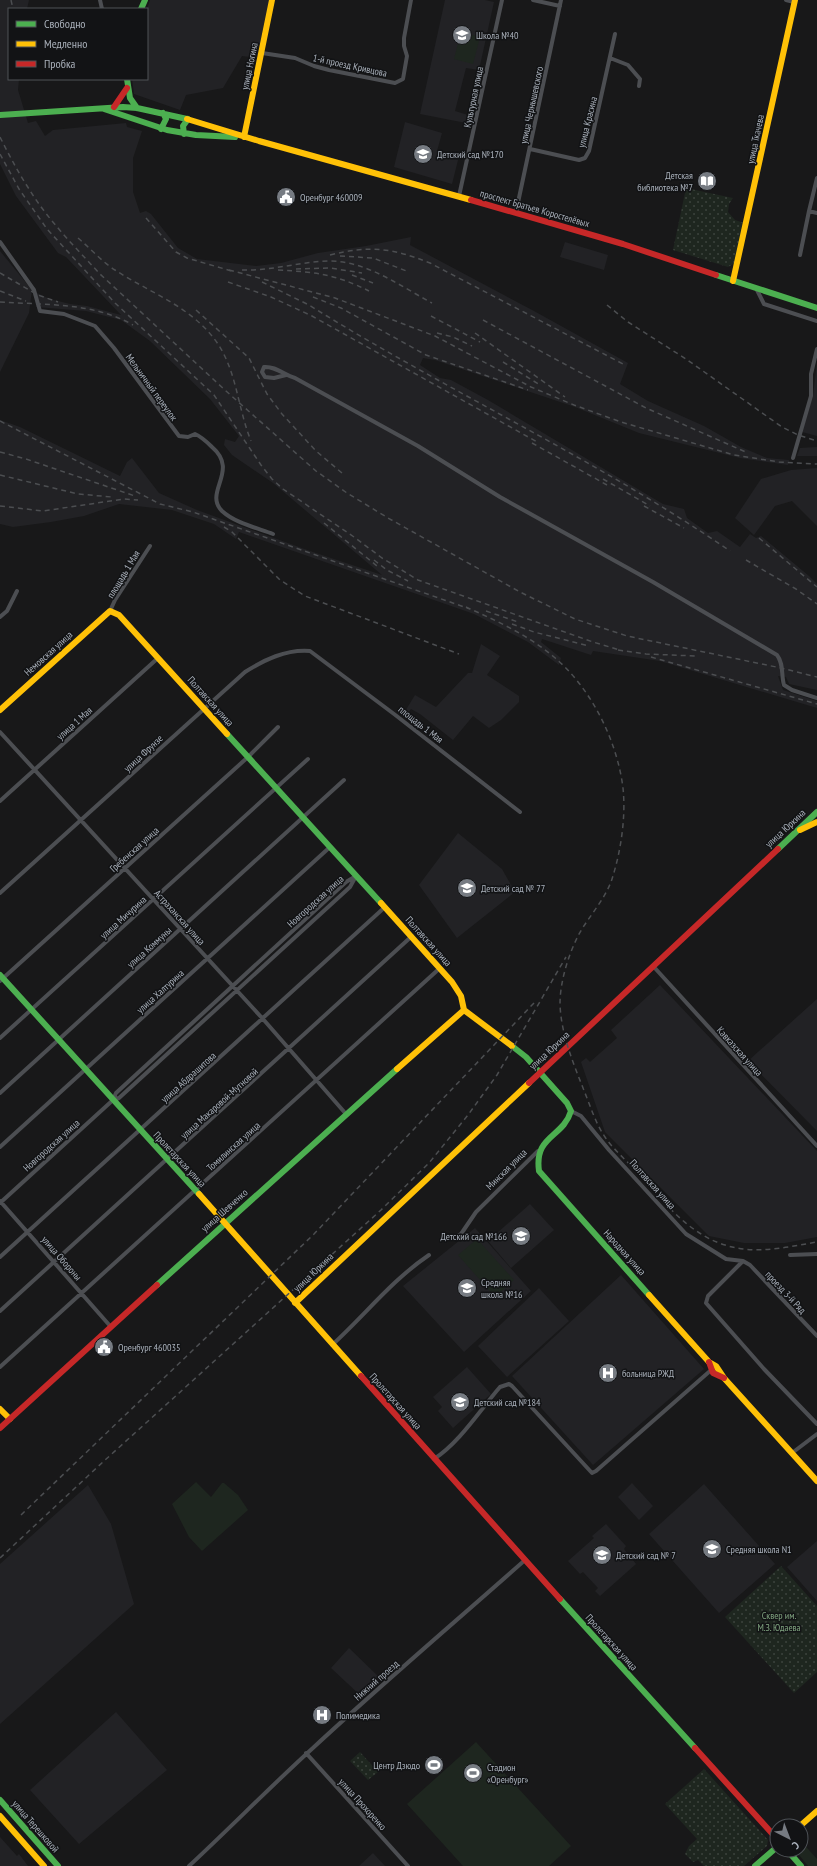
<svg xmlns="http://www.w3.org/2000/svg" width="817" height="1866" font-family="'PT Sans Narrow',sans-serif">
	<defs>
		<pattern id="park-dots" width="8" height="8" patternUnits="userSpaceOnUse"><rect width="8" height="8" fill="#1e261f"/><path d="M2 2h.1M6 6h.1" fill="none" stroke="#3c433d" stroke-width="1.8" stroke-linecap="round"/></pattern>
	</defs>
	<rect width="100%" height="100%" fill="#181819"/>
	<path fill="#222225" d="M0,0H29L27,9H9V79H19L18,90L28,123L36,121L45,136L53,130L126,123L127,127L142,131L133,158V192L140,213L146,211L151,214L178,248L197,259L256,266L281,263L318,253L366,246L411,237L410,245L534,311L628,363L620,384L648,401L704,426L741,447L767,458L789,460L788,465L740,458L639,433L575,407L435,360L423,358L420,365L440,378L451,380L488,400L663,504L684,509L687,518L708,533L717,531L740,547L750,534L756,538L761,536L809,576L817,584V690L789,684L786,677L778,676L783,690L817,701V708L660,661L593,651L591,655L542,639L541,642L561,658L559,665L528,642L474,614L239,532L236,539L214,524L172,510L119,504L84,516L51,522L13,527L0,524V420L20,427L120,476L127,462L132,458L159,493L197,510L310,551L382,575L273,483L232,455L224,445L225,439L235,442L239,436L210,399L150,341L121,320L86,311L36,307L35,292L50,299L70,304L87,306L121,315L66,257L58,253L16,196L0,164Z
		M150,0H269L257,58L242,56L223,88L186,95L180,110L134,94L132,79H147V9Z
		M445,0H485L494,2L479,70L466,68L455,111L468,115L466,123L420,114Z
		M405,122L442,133L437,151L459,156L452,184L394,167Z
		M565,242L608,255L604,270L560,257Z
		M0,251L32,290L29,313L0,372Z
		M817,362V436L802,432L813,396Z
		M817,447V456H797L800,448Z
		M817,468V526L792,501L775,506L754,535L735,518L761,479L791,470Z
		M481,644L500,656L487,675L519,696V702L501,720L489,728L473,716L453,740L420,714L411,709L407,714L404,713L415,695L436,707L468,673H472Z
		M458,833L502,869L515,892L457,938L419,885Z
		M660,985L817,1151V1237L785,1243H744L709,1236L605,1132L581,1062L586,1058L590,1062L617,1038L611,1030Z
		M817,999V1131L748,1061Z
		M530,1204L554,1230L511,1268L488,1241Z
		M475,1228L531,1291L464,1352L403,1286Z
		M621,1275L704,1369L593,1465L512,1376Z
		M539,1288L569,1321L507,1377L478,1346Z
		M467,1367L491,1394L453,1428L438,1411L442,1407L433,1397Z
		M632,1483L653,1506L639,1520L618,1497Z
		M704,1484L775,1564L719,1613L649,1534Z
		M88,1485L111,1524L134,1604L0,1724V1564Z
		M606,1524L626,1546L624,1549L636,1564L600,1596L595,1591L598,1588L583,1572L580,1574L568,1561L594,1538L592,1536Z
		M817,1541V1601L787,1567Z
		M349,1648L381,1679L362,1697L331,1668Z
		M116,1712L167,1770L79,1844L30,1790Z
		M0,1837L17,1856L19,1854L28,1866H0Z
		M373,1853L385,1866H359Z"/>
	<path fill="#1e261f" d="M461,32L480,37L473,64L454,59Z
		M477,1239L514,1280L495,1297L458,1255Z
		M196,1482L211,1497L222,1483H224L238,1495L248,1510L202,1551L189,1537L172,1504Z
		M476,1742L571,1846L549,1866H463L407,1804Z
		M801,1841L817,1859V1866H808L795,1850H801Z"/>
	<path fill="url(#park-dots)" d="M686,188L733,198L729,204L728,212L735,220L744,223L735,263L728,267L673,250Z
		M781,1566L817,1606V1672L794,1693L725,1617Z
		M360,1752L378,1772L368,1780L350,1761Z
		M704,1769L768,1840L767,1846L744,1866H704L698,1860L693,1862L685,1854L689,1846L697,1839L665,1804Z"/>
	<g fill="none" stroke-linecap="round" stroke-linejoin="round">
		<path stroke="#4c4e52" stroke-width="4" d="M100,0L102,9
			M533,0L560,6
			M786,0L794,2
			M262,53L295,58L314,66L329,70L395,83L403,79L407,56L404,46V38L411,0
			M610,58L628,65L640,79L639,86
			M530,149L579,160L585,158L589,151L615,34
			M817,178L809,211L817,213
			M459,196L502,0
			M516,212L561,0
			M0,242L34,290L40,311L64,314L95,326L114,348L179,436L188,437L195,434C202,437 207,442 212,447C240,471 203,492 222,511C235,523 257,528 273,534
			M800,255L809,211
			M757,290L764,304L817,321
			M286,375L274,378L265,377L262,372L264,367C276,366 284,375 295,378L418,446L500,497L653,582L777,655C784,664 781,675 784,685L792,690L817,698
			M793,458L811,396V374L817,349
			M110,611L115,600L150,546
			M0,617L7,611L17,591
			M0,732L263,1019L346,1114
			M0,801L158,658
			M0,893L245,672C264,660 286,649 310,651L394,714L520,812
			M653,966L817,1146
			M0,981L248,757L278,727
			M0,1038L308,759
			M0,1093L344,780
			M113,1100L116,1093L346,882L356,876
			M571,1111L581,1116L609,1150L686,1234L726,1259L743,1261L750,1265L817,1336
			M0,1147L330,847
			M0,1201L111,1327
			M0,1203L113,1100L119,1098L350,887L356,876
			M453,1239L461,1234L476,1212L538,1151
			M790,1255L817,1254
			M0,1257L385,907
			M743,1261L708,1296L706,1303L764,1369L817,1424
			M0,1311L412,936
			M332,1345C365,1315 392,1280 429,1255
			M0,1367L440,968
			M792,1453L817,1434
			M434,1459C460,1442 480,1410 500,1387L509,1384L512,1386L592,1473L596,1471L710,1371
			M306,1753L408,1866
			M189,1866C231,1827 271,1786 314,1747C383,1683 455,1622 525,1560"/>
		<path stroke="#4caf50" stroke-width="6" d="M141,9L145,0
			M127,79L130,98L137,108
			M104,109L167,130L196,135L235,137
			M0,115L123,107L137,108L187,119
			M161,129L166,119L163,113
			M184,134L183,126L188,119
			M716,275L817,308
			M227,734L381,903
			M778,849L817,812
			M0,975L199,1194
			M512,1046L526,1057L567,1103L571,1111C563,1138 534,1135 539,1171L649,1295
			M157,1285L397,1069
			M560,1599L695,1748
			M0,1800L58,1866
			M787,1850L801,1866
			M755,1866L777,1847"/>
		<path stroke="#ffc107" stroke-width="6" d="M187,119L259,141L471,200
			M244,137L272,0
			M733,281L795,0
			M0,710L110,611L119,615L227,734
			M800,830L817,822
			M381,903L452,982L461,996L464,1010L512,1046
			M397,1069L464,1010
			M199,1194L361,1376
			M649,1295L709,1362L716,1366L724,1378L817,1481
			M295,1303L529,1083
			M0,1409L10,1419
			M0,1816L44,1866
			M800,1826L817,1811"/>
		<path stroke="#c62828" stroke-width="6" d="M114,107L127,88
			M471,200L623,244L716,275
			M529,1083L778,849
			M709,1362L713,1373L724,1378
			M361,1376L560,1599
			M0,1428L157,1285
			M695,1748L777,1839"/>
		<path stroke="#4c4e51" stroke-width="1.5" stroke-dasharray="5 4" stroke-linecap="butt" d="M11,0L13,9
			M0,137C9,155 18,172 29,189C48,220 75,247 100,274L226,391L316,471L347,493L388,518L520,592L575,619L627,636L781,668L817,677
			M0,154L19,189L47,229L115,303L214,395L261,465L272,479L283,489L354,537L382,558L418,580L593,642L623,651
			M146,218L176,252L187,258L235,272
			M78,238C90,248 101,261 115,270C150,293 193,307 218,344C237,373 238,409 251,441
			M330,255C370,245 392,248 430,263L625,365
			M340,256L373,258L409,272
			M296,269L330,268L362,273
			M229,270L335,298L435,336L531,387L574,405L621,422L734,455L779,462L817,464
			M242,270C271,271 299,262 328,261C365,260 400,286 432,303
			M278,270C315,272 335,274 369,291
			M0,273L38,295L58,302
			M352,275L373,283
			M228,282L271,297L312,316L539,443
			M262,282L309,305C447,391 596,459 730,551
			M0,291L26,301
			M313,297L341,308L426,355L528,390
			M0,302C44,305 93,302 133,325
			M607,305L628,322L686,359L782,427L798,435L817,441
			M196,310L249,358L267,394L282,414L316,451L342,473
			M431,316L480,342
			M483,320L646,408L748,453
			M437,333L453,337L472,346
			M475,333L565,397
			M503,362L540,385
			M0,421L160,504L193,512L470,609
			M532,443L607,485
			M0,452L26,459L135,496
			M0,475L78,494L112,497
			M603,479L650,506
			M0,506L43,511L124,499L138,500
			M644,506L684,528
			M324,523L377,566
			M224,527L232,532L280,580L305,596L459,654
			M759,538L817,587
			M374,560L387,570L408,581
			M746,560L796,589L817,604
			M466,607C497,621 528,635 554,657C591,688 617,740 623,788C626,817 621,851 612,879C605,900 588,917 578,936C568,956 560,982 560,1004C561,1035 574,1065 585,1093C591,1108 596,1124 605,1137C613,1149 625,1159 635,1170C662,1199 686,1233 725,1245C755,1255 787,1247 817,1242
			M486,611L518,622
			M512,624L534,632L589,646
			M618,650L646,654L696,656
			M651,657L817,704
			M21,1515L314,1234L534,1003
			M0,1558L104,1461L381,1210L429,1163L468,1115L497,1075L566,957"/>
	</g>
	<defs>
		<g id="school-disc" transform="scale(1)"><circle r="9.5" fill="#767b82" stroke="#121315"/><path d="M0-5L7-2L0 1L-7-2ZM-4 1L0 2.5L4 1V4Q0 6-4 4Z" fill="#fff"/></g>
		<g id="library-disc" transform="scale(1)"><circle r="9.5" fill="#767b82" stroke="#121315"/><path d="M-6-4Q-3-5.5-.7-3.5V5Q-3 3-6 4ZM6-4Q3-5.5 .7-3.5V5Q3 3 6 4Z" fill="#fff"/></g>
		<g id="civic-disc" transform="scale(1)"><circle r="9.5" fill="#767b82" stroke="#121315"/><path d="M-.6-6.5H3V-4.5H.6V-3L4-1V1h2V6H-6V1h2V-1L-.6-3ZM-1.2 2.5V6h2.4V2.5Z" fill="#fff"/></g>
		<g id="hospital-disc" transform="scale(1)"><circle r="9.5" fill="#767b82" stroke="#121315"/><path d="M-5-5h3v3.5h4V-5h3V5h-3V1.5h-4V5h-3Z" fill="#fff"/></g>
		<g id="stadium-disc" transform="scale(1)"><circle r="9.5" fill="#767b82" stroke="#121315"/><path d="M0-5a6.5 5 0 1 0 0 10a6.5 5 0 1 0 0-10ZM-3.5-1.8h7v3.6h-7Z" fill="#fff"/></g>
	</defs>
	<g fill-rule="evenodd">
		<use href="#school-disc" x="462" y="35"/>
		<use href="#school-disc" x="423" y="154"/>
		<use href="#library-disc" x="707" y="181"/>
		<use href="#civic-disc" x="286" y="197"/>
		<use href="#school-disc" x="467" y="888"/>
		<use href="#school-disc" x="521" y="1236"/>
		<use href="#school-disc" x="467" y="1288"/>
		<use href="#civic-disc" x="104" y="1347"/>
		<use href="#hospital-disc" x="608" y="1373"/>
		<use href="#school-disc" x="460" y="1402"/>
		<use href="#school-disc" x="712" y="1549"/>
		<use href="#school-disc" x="602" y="1555"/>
		<use href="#hospital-disc" x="322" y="1715"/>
		<use href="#stadium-disc" x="434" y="1765"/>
		<use href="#stadium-disc" x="473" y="1773"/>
	</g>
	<g text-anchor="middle" stroke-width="3" stroke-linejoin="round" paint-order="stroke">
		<g font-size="10" fill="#a9b0ba" stroke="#121315" text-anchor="start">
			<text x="476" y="39">Школа №40</text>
			<text x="437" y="158">Детский сад №170</text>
			<text x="693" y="179" text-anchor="end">Детская<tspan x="693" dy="12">библиотека №7</tspan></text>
			<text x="300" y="201">Оренбург 460009</text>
			<text x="481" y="892">Детский сад № 77</text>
			<text x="507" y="1240" text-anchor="end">Детский сад №166</text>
			<text x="481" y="1286">Средняя<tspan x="481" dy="12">школа №16</tspan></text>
			<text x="118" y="1351">Оренбург 460035</text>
			<text x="622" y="1377">больница РЖД</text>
			<text x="474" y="1406">Детский сад №184</text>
			<text x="726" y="1553">Средняя школа N1</text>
			<text x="616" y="1559">Детский сад № 7</text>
			<text x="336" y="1719">Полимедика</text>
			<text x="420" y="1769" text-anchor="end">Центр Дзюдо</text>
			<text x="487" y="1771">Стадион<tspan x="487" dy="12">«Оренбург»</tspan></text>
		</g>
		<g font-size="10" fill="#a9b0ba" stroke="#121315">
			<text transform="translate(350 65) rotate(12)" y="4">1-й проезд Кривцова</text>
			<text transform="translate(249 66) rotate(-78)" y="4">улица Ногина</text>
			<text transform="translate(473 97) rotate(-78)" y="4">Культурная улица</text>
			<text transform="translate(531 105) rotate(-78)" y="4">улица Чернышевского</text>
			<text transform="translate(587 122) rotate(-76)" y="4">улица Красина</text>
			<text transform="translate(755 139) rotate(-78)" y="4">улица Ткачева</text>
			<text transform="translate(535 208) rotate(16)" y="4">проспект Братьев Коростелёвых</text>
			<text transform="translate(152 387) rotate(54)" y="4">Мельничный переулок</text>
			<text transform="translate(123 574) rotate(-59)" y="4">площадь 1 Мая</text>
			<text transform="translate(48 653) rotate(-42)" y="4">Немовская улица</text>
			<text transform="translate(211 701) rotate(48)" y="4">Полтавская улица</text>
			<text transform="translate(74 723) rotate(-42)" y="4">улица 1 Мая</text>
			<text transform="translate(421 724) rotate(38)" y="4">площадь 1 Мая</text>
			<text transform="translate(143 753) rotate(-43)" y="4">улица Фрунзе</text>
			<text transform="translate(785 828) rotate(-43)" y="4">улица Юркина</text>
			<text transform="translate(134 849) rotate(-42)" y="4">Гребенская улица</text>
			<text transform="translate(315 901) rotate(-42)" y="4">Новгородская улица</text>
			<text transform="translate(123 917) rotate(-42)" y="4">улица Мичурина</text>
			<text transform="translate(180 917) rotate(48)" y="4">Астраханская улица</text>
			<text transform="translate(429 941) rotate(48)" y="4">Полтавская улица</text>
			<text transform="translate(149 947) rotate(-42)" y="4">улица Коммуны</text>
			<text transform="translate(160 991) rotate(-42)" y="4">улица Халтурина</text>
			<text transform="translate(549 1050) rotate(-43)" y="4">улица Юркина</text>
			<text transform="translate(740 1051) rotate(48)" y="4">Кавказская улица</text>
			<text transform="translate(188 1077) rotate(-42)" y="4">улица Абдрашитова</text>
			<text transform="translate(219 1103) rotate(-42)" y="4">улица Макаровой-Мутновой</text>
			<text transform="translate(51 1145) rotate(-42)" y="4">Новгородская улица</text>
			<text transform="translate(233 1146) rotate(-42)" y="4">Томилинская улица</text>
			<text transform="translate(180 1159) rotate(47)" y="4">Пролетарская улица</text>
			<text transform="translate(506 1169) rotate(-45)" y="4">Минская улица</text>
			<text transform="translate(653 1184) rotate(48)" y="4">Полтавская улица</text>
			<text transform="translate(224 1210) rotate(-42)" y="4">улица Шевченко</text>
			<text transform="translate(625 1252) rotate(48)" y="4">Народная улица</text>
			<text transform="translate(62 1258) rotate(49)" y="4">улица Обороны</text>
			<text transform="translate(313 1272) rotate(-44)" y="4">улица Юркина</text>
			<text transform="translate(786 1292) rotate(47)" y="4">проезд 3-й Ряд</text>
			<text transform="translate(396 1401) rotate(48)" y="4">Пролетарская улица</text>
			<text transform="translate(612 1642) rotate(48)" y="4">Пролетарская улица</text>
			<text transform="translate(376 1680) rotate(-41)" y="4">Нижний проезд</text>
			<text transform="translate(363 1804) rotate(48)" y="4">улица Прохоренко</text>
			<text transform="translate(36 1826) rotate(49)" y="4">улица Терешковой</text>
		</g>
		<g font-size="10" fill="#81a580" stroke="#121315">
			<text x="779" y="1619">Сквер им.<tspan x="779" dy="12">М.З. Юдаева</tspan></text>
		</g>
	</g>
	<rect x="8" y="8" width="140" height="72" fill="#121315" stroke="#4e5257"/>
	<rect x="16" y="21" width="20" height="6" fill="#4caf50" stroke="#4e5257"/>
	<text x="44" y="28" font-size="12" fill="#a9b0ba">Свободно</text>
	<rect x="16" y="41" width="20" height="6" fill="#ffc107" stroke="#4e5257"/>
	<text x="44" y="48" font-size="12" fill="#a9b0ba">Медленно</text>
	<rect x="16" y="61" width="20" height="6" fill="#c62828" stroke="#4e5257"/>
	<text x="44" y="68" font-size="12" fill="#a9b0ba">Пробка</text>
	<g transform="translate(789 1838) rotate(138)"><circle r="19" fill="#121315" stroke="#4e5257"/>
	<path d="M0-3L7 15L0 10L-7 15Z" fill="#767b82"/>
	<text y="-6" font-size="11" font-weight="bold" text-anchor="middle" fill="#a9b0ba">С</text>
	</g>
</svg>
